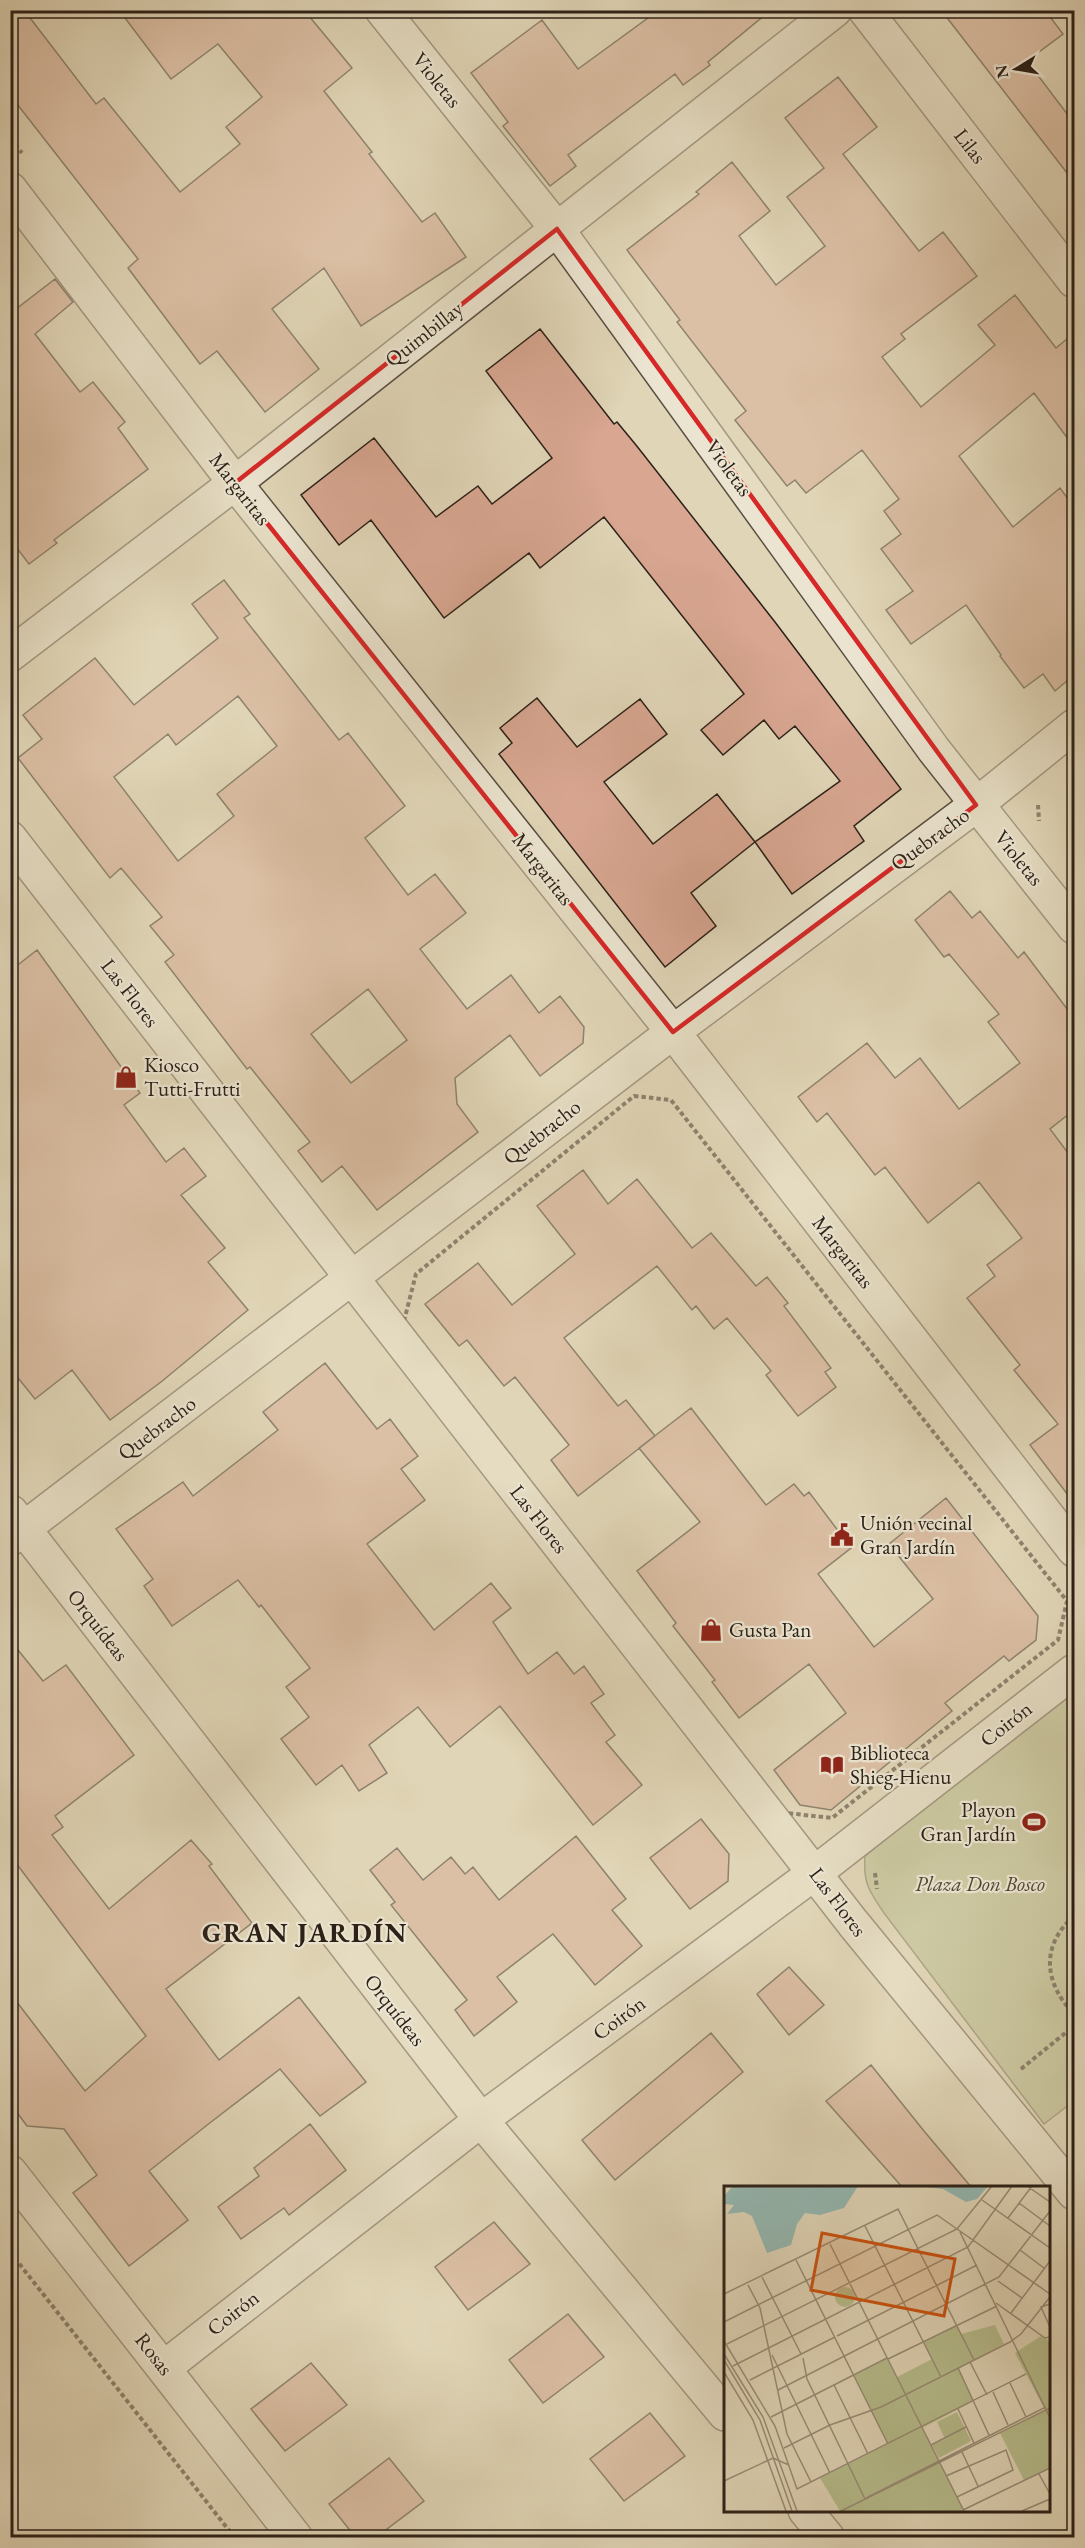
<svg xmlns="http://www.w3.org/2000/svg" width="1085" height="2548" font-family="'EB Garamond',serif">
	<rect width="100%" height="100%" fill="#e0d5b7"/>
	<filter id="stains"><feTurbulence type="fractalNoise" baseFrequency=".00333" numOctaves="4"/><feColorMatrix values="0 0 0 0 .2 0 0 0 0 .09 0 0 0 0 .02 0 0 0 .5 -.17"/></filter>
	<radialGradient id="worn" r=".72"><stop offset=".6" stop-color="#630" stop-opacity="0"/><stop offset="1" stop-color="#630" stop-opacity=".3"/></radialGradient>
	<path fill="#b6bc8c" stroke="#716e52" stroke-width="1.5" d="M1074,1686V2101L1044,2124L884,1913C869,1891 863,1883 865,1856Z"/>
	<path fill="#d8a691" stroke="#2c2118" stroke-width="1.5" fill-rule="evenodd" d="M10,10H24L96,104L104,98L180,192L240,144L226,127L262,97L218,44L171,79L119,10H304L352,68L324,91L372,152L369,154L422,222L435,213L466,257L361,326L324,268L272,309L319,369L265,412L217,351L200,364L128,268L138,259L10,95Z
		M659,10H771L708,62L710,65L683,85L675,74L568,155L576,166L550,186L503,126L508,122L471,73L542,20L578,69Z
		M941,10H1045L1063,34L1027,61L1074,123V182Z
		M838,77L877,127L843,154L919,251L943,232L977,276L901,334L905,339L882,357L921,407L995,345L978,325L1015,295L1056,348L1074,333V447L1034,393L959,456L1013,527L1060,488L1074,507V675L1055,691L1043,674L1024,688L1000,656L1001,655L966,605L911,644L886,610L913,591L881,549L901,534L884,511L899,499L862,450L806,493L795,480L787,486L735,420L746,411L677,322L680,320L627,250L699,194L696,192L732,162L770,211L739,236L776,285L825,246L787,197L824,168L785,118Z
		M55,279L73,302L35,334L80,392L93,382L125,422L118,428L148,469L54,540L57,543L29,564L10,539V302L16,309Z
		M540,329L614,424L617,422L636,445L775,622L901,789L854,826L864,841L792,894L755,842L840,781L795,726L779,739L764,720L723,755L701,730L744,694L604,517L540,568L529,553L444,618L371,520L339,545L301,495L374,438L436,517L478,486L492,504L552,458L486,371Z
		M224,580L250,614L244,618L339,740L348,733L405,806L365,838L408,895L435,874L466,913L420,949L467,1009L511,975L539,1013L560,996L584,1027L583,1043L540,1076L510,1035L455,1078L457,1104L478,1132L377,1210L342,1166L322,1182L298,1151L310,1142L250,1067L247,1069L165,962L174,955L150,926L162,917L121,868L110,878L18,758L42,739L23,715L95,658L134,705L218,638L192,604ZM238,696L277,746L217,794L234,816L178,861L114,777L168,734L176,745ZM368,989L407,1040L351,1083L311,1034Z
		M537,698L577,747L640,699L667,734L604,782L653,844L717,794L755,842L691,893L716,926L665,967L499,754L512,743L500,728Z
		M950,891L972,918L980,911L1018,958L1024,952L1074,1018V1110L1050,1129L1074,1161V1503L1030,1445L1058,1424L1014,1370L1020,1365L967,1298L995,1276L987,1265L1022,1238L979,1182L928,1223L885,1167L875,1175L827,1113L817,1122L798,1097L867,1043L895,1078L920,1058L959,1109L1020,1063L988,1022L999,1014L949,954L944,957L915,920Z
		M37,950L140,1093L124,1105L166,1162L184,1148L206,1176L181,1195L225,1248L208,1262L248,1310L161,1382L110,1420L72,1370L35,1399L10,1368V971Z
		M583,1170L608,1204L637,1179L692,1248L711,1233L756,1286L767,1277L788,1303L784,1306L831,1368L825,1372L836,1387L798,1416L766,1375L771,1371L727,1318L714,1329L696,1306L692,1310L657,1266L564,1338L618,1406L626,1400L655,1436L578,1496L551,1460L569,1445L515,1377L504,1386L467,1340L459,1346L425,1304L478,1263L512,1305L575,1254L537,1206Z
		M325,1363L377,1429L390,1419L418,1456L401,1469L425,1500L367,1544L434,1630L491,1583L511,1608L493,1622L528,1674L557,1652L574,1674L584,1666L604,1694L591,1703L615,1735L606,1742L642,1785L593,1825L500,1706L450,1747L418,1707L369,1745L387,1773L359,1791L342,1765L316,1785L281,1739L309,1717L286,1687L310,1668L261,1605L259,1607L238,1580L172,1626L144,1586L153,1579L116,1529L183,1482L193,1496L278,1430L263,1412Z
		M691,1408L766,1505L794,1484L804,1496L809,1492L851,1548L818,1574L874,1647L933,1599L889,1544L946,1498L1038,1616L1036,1640L1009,1661L1004,1656L945,1703L952,1711L831,1810L800,1805L774,1770L846,1713L809,1664L739,1718L712,1682L715,1680L673,1626L676,1623L637,1571L700,1522L639,1448Z
		M10,1640L43,1681L66,1665L134,1755L55,1816L63,1827L52,1835L109,1909L191,1840L212,1864L209,1866L252,1923L166,1989L219,2060L299,1997L366,2082L320,2116L280,2069L211,2122L149,2171L188,2220L129,2266L73,2193L97,2175L64,2129L27,2126L10,2103V1993L85,2091L146,2036L10,1855Z
		M701,1819L729,1854L728,1881L690,1909L650,1858Z
		M576,1836L626,1899L612,1910L642,1946L595,1985L553,1934L497,1977L517,2002L474,2036L455,2010L467,2000L391,1905L395,1902L370,1870L397,1848L423,1880L451,1857L465,1874L473,1867L499,1900Z
		M789,1967L824,2005L789,2035L757,1994Z
		M711,2033L743,2072L615,2180L582,2140Z
		M871,2065L924,2131L972,2188H903L826,2101Z
		M310,2124L346,2170L289,2215L284,2208L241,2239L218,2207L259,2176L254,2168Z
		M494,2222L530,2264L468,2310L435,2267Z
		M568,2314L604,2357L543,2403L509,2360Z
		M311,2363L347,2405L285,2451L251,2409Z
		M650,2413L685,2456L624,2501L590,2459Z
		M389,2458L424,2501L375,2538H356L329,2504Z"/>
	<g fill="none" stroke-linecap="round" stroke-linejoin="round">
		<g stroke="#594e40" stroke-width="36">
			<path id="minor" d="M382,10L557,229L934,750L1074,927
				M865,10L1074,281
				M10,189L235,483L673,1032L1074,1550
				M10,655L235,483L835,10
				M10,838L853,1923L1074,2193
				M11,1512L481,2120L725,2414
				M10,1539L673,1032L976,805L1074,726
				M10,2172L296,2538
				M165,2367L481,2120L816,1872L1074,1671
				M805,2510L828,2538"/>
		</g>
		<path stroke="#2c2118" stroke-width="4" stroke-dasharray="4.5 3" stroke-linecap="butt" d="M10,139L22,153
			M1038,805L1039,821
			M634,1096L671,1100L1067,1601L1058,1640L832,1818L786,1813L404,1321L416,1274Z
			M875,1873L877,1889
			M1074,1916C1040,1946 1044,1983 1074,2014
			M1021,2069L1074,2026
			M10,2252L235,2538
			M1060,2538L1074,2527"/>
		<use href="#minor" stroke="#ebe4d0" stroke-width="33"/>
	</g>
	<path d="M0 0H1085V2548H0ZM557,229L976,805L673,1032L235,483Z" fill="#e0d5b7" fill-opacity=".55" fill-rule="evenodd"/>
	<path fill="none" stroke="#d62828" stroke-width="4.5" stroke-linejoin="round" d="M557,229L976,805L673,1032L235,483Z"/>
	<defs>
		<g id="shop-bare" transform="scale(1.8)"><path d="M-5-2.5h2.3a2.7 3.5 0 0 1 5.4 0H5L5.5 6h-11ZM-1.5-2.5h3a1.5 2.3 0 0 0-3 0Z" fill="#8f2418" stroke="#ebe4d0" stroke-width="2.5" paint-order="stroke"/></g>
		<g id="civic-bare" transform="scale(1.8)"><path d="M-.6-6.5H3V-4.5H.6V-3L4-1V1h2V6H-6V1h2V-1L-.6-3ZM-1.2 2.5V6h2.4V2.5Z" fill="#8f2418" stroke="#ebe4d0" stroke-width="2.5" paint-order="stroke"/></g>
		<g id="library-bare" transform="scale(1.8)"><path d="M-6-4Q-3-5.5-.7-3.5V5Q-3 3-6 4ZM6-4Q3-5.5 .7-3.5V5Q3 3 6 4Z" fill="#8f2418" stroke="#ebe4d0" stroke-width="2.5" paint-order="stroke"/></g>
		<g id="stadium-bare" transform="scale(1.8)"><path d="M0-5a6.5 5 0 1 0 0 10a6.5 5 0 1 0 0-10ZM-3.5-1.8h7v3.6h-7Z" fill="#8f2418" stroke="#ebe4d0" stroke-width="2.5" paint-order="stroke"/></g>
	</defs>
	<g fill-rule="evenodd">
		<use href="#shop-bare" x="126" y="1077"/>
		<use href="#civic-bare" x="842" y="1535"/>
		<use href="#shop-bare" x="711" y="1630"/>
		<use href="#library-bare" x="832" y="1765"/>
		<use href="#stadium-bare" x="1034" y="1822"/>
	</g>
	<g text-anchor="middle" stroke-width="4.5" stroke-linejoin="round" paint-order="stroke">
		<g font-size="21" fill="#2c2118" stroke="#ebe4d0">
			<text transform="translate(437 80) rotate(51)" y="7">Violetas</text>
			<text transform="translate(970 146) rotate(52)" y="7">Lilas</text>
			<text transform="translate(424 334) rotate(-38)" y="7">Quimbillay</text>
			<text transform="translate(729 468) rotate(54)" y="7">Violetas</text>
			<text transform="translate(240 489) rotate(52)" y="7">Margaritas</text>
			<text transform="translate(930 839) rotate(-36)" y="7">Quebracho</text>
			<text transform="translate(1019 858) rotate(51)" y="7">Violetas</text>
			<text transform="translate(543 869) rotate(52)" y="7">Margaritas</text>
			<text transform="translate(130 993) rotate(52)" y="7">Las Flores</text>
			<text transform="translate(542 1132) rotate(-38)" y="7">Quebracho</text>
			<text transform="translate(843 1252) rotate(52)" y="7">Margaritas</text>
			<text transform="translate(157 1428) rotate(-37)" y="7">Quebracho</text>
			<text transform="translate(539 1519) rotate(52)" y="7">Las Flores</text>
			<text transform="translate(98 1625) rotate(52)" y="7">Orquídeas</text>
			<text transform="translate(1006 1724) rotate(-38)" y="7">Coirón</text>
			<text transform="translate(838 1902) rotate(53)" y="7">Las Flores</text>
			<text transform="translate(395 2010) rotate(52)" y="7">Orquídeas</text>
			<text transform="translate(619 2018) rotate(-36)" y="7">Coirón</text>
			<text transform="translate(233 2313) rotate(-38)" y="7">Coirón</text>
			<text transform="translate(154 2354) rotate(52)" y="7">Rosas</text>
		</g>
		<g font-size="21" fill="#2c2118" stroke="#ebe4d0" text-anchor="start">
			<text x="144" y="1072">Kiosco<tspan x="144" dy="24">Tutti-Frutti</tspan></text>
			<text x="860" y="1530">Unión vecinal<tspan x="860" dy="24">Gran Jardín</tspan></text>
			<text x="729" y="1637">Gusta Pan</text>
			<text x="850" y="1760">Biblioteca<tspan x="850" dy="24">Shieg-Hienu</tspan></text>
			<text x="1016" y="1817" text-anchor="end">Playon<tspan x="1016" dy="24">Gran Jardín</tspan></text>
		</g>
		<g font-size="21" font-style="italic" fill="#4e4835" stroke="#ebe4d0">
			<text x="980" y="1891">Plaza Don Bosco</text>
		</g>
		<g font-size="27" font-weight="bold" letter-spacing="1.5" fill="#2c2118" stroke="#ebe4d0">
			<text x="305" y="1942">GRAN JARDÍN</text>
		</g>
	</g>
	<g transform="translate(724 2186)">
		<rect width="326" height="326" fill="#e0d5b7"/>
		<path d="M111 111a10 10 0 1 1 20 0a10 10 0 1 1-20 0ZM232,139L237,148L271,139L280,158L235,182L250,215L198,242L240,325H116L96,292L164,258L130,189L163,172L173,191L208,173L199,156ZM317,150L325,155V282L300,294L276,247L321,224L291,167ZM233,226L247,255L215,272L208,259L221,253L213,236Z" fill="#b6bc8c"/>
		<path d="M9,0H134L120,22L96,29L81,27L73,38L67,59L43,67L28,30L20,26L3,28L10,19L0,18V10ZM194,0H264L253,13L242,16L219,3Z" fill="#94b8b2"/>
		<path fill="none" stroke="#988d77" stroke-width="1.5" d="M303,0L326,16M258,14L326,62M295,17L326,40M284,32L308,0M141,40L217,191M236,46L326,232M106,58L240,325M296,64L320,82M72,74L164,258M38,91L77,168M274,95L298,112M24,99L36,122L63,248L87,296M0,108L174,23L250,174M272,117L321,152L326,151M326,118L317,121L326,141M287,127L326,75M0,136L213,29L326,108M113,150L253,79M0,155L51,240L73,303L302,188M3,158L233,43L268,0M0,168L39,231L73,325M48,169L106,287M79,172L83,193L141,313M164,173L273,120M0,174L36,234L68,325M246,176L263,209M9,180L244,61L288,0M234,182L265,249M0,186L29,234L62,325M26,194L111,151M286,197L302,231M110,199L144,268M54,204L275,91L326,25M269,206L284,239M234,223L250,257M47,231L163,172M207,259L242,241M60,262L106,239L157,221L286,156L297,148L326,111M238,266L254,300M315,288L326,308M222,290L282,264L289,284L233,311M0,295L49,272L65,279M142,312L322,221M239,324L326,282M117,325L326,222M298,325L326,313"/>
		<path fill="#cc510e" fill-opacity="0.15" stroke="#cc510e" stroke-width="3" d="M98,47L231,73L220,130L87,104Z"/>
		<rect width="326" height="326" fill="none" stroke="#2c2118" stroke-width="3"/>
	</g>
	<rect width="1085" height="2548" fill="none" stroke="#e0d5b7" stroke-width="36"/>
	<rect x="12" y="12" width="1061" height="2524" fill="none" stroke="#2c2118" stroke-width="3"/>
	<rect x="18" y="18" width="1049" height="2512" fill="none" stroke="#2c2118" stroke-width="1.5"/>
	<g transform="translate(1016 69) rotate(259)" stroke="#ebe4d0" stroke-width="4.5" paint-order="stroke">
	<path d="M0-4.5L10 22L0 15L-10 22Z" fill="#2c2118"/>
	<text y="-9" font-size="16" font-weight="bold" text-anchor="middle" fill="#2c2118">N</text>
	</g>
	<rect width="100%" height="100%" filter="url(#stains)"/>
	<rect width="100%" height="100%" fill="url(#worn)"/>
</svg>
